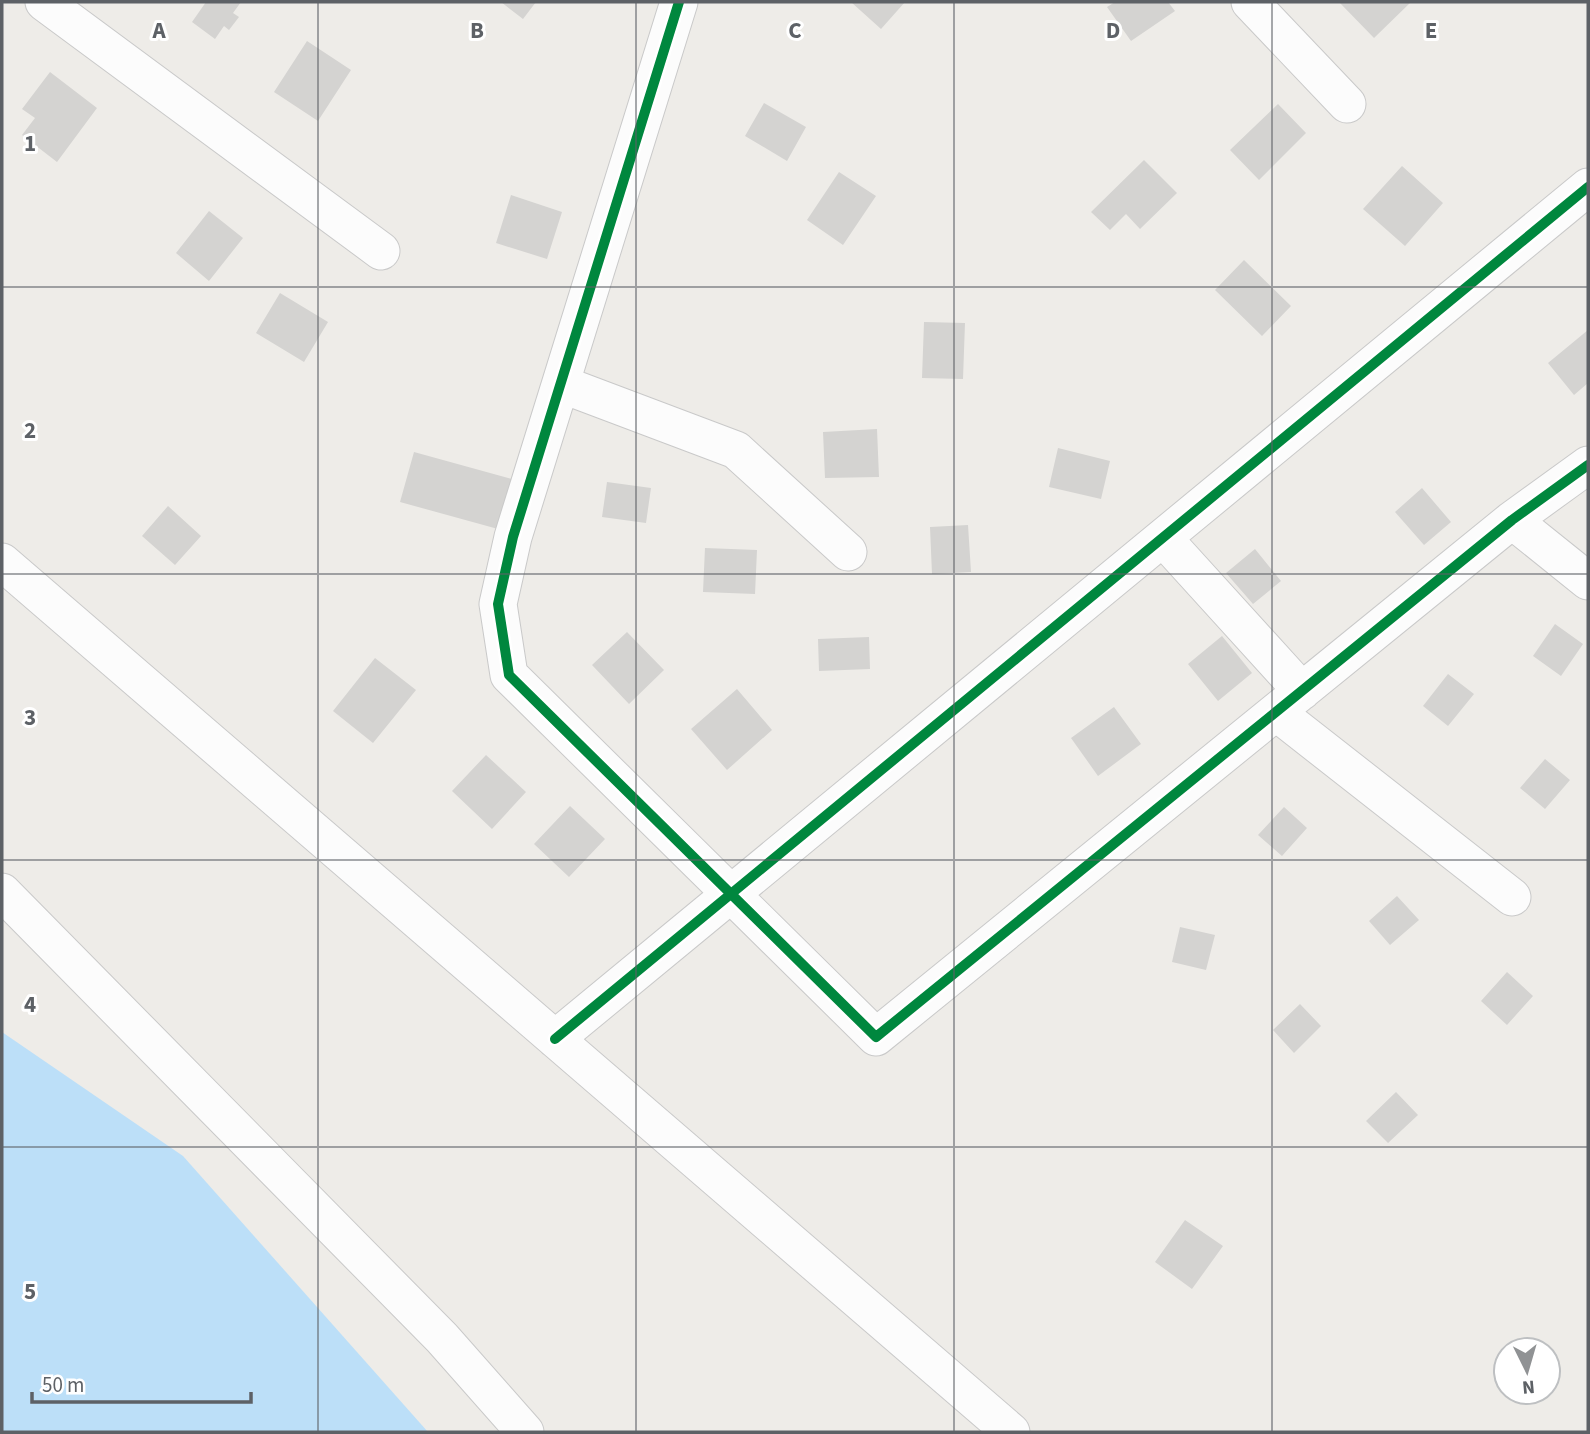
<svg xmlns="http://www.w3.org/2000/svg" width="1590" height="1434" font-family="'Source Sans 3',sans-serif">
	<rect width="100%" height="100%" fill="#eeece8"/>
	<path fill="#bcdff8" d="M2,1032L183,1156L428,1432H2Z"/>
	<path fill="#d4d3d1" d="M206,2H241L233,13L239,17L229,30L224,26L215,39L192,22Z
		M501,2H536L523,19Z
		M851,2H905L881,29Z
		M1115,2H1168L1175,11L1131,41L1107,7Z
		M1339,2H1411L1374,38Z
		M307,41L351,70L318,121L274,92Z
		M50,72L97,108L57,162L22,135L35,118L22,109Z
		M764,103L806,127L787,161L745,136Z
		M1278,104L1306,133L1259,180L1230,150Z
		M1144,160L1177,193L1140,229L1126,214L1110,230L1091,212Z
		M1402,166L1443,203L1405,246L1363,209Z
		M839,172L876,196L843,245L807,220Z
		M511,195L562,212L547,259L496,243Z
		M209,211L243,238L209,281L176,253Z
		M1244,260L1291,306L1262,336L1215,290Z
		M280,293L328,322L304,362L256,333Z
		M924,322L965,323L963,379L922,378Z
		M1588,330V383L1574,395L1548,363Z
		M877,429L879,477L825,478L823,432Z
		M1058,448L1110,461L1101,499L1049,487Z
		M414,452L512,479L498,529L400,502Z
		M607,482L651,488L646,523L602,517Z
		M1422,488L1451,522L1424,545L1395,512Z
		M168,506L201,536L175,565L142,536Z
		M968,525L971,572L932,574L930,527Z
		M705,548L757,550L755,594L703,592Z
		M1255,549L1281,581L1253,604L1226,573Z
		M1555,624L1583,644L1561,676L1533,656Z
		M627,632L664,670L629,704L592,665Z
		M1222,636L1252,673L1218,701L1188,664Z
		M869,637L870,669L819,671L818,639Z
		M375,658L416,690L373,743L333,711Z
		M1448,674L1474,694L1448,726L1423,706Z
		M737,689L772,730L727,770L691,729Z
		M1114,707L1141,744L1098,776L1071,738Z
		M486,755L526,792L492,829L452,791Z
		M1545,759L1570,780L1545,809L1520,788Z
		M570,806L605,839L569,877L534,844Z
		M1284,807L1307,828L1282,856L1258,835Z
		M1397,896L1419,920L1390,945L1369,921Z
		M1180,927L1215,935L1206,970L1172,962Z
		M1507,972L1533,996L1507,1025L1481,1001Z
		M1300,1004L1321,1026L1294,1053L1273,1030Z
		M1396,1092L1418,1115L1388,1143L1366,1121Z
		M1185,1220L1223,1246L1192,1289L1155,1262Z"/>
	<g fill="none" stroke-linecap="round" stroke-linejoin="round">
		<g stroke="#c9c9c9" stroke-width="39">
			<path id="minor" d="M44,2L381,251
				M679,2L513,537L498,604L509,675L876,1037L1512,520L1588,465
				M1250,2L1347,104
				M561,384L736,450L848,552
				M1512,520L1588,581
				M1163,538L1302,691
				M2,562L1011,1432
				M1276,712L1512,897
				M2,892L442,1338L525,1432
				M555,1039L1588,187"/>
		</g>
		<use href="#minor" stroke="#fcfcfc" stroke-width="37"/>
		<g stroke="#fff" stroke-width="15">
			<path id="cycleway" d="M679,2L513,537L498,604L509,675L876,1037L1512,520L1588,465
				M555,1039L1588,187"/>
		</g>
		<use href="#cycleway" stroke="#00873e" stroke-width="10"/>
	</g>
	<path fill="none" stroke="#5d6166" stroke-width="2" stroke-opacity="0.55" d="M318,2V1432M636,2V1432M954,2V1432M1272,2V1432M2,287H1588M2,574H1588M2,860H1588M2,1147H1588"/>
	<g font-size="23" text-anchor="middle" font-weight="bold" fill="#5d6166" stroke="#fff" stroke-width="6" stroke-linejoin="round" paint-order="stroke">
		<text x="159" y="38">A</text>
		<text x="477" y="38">B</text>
		<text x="795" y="38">C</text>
		<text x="1113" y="38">D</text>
		<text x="1431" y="38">E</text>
		<text x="30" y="151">1</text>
		<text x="30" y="438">2</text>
		<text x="30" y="725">3</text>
		<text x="30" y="1012">4</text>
		<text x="30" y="1299">5</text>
	</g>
	<rect width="1590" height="1434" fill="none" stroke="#5d6166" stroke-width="7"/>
	<g transform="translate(1527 1371) rotate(175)"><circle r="33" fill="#ffffff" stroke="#bec0c2" stroke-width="2"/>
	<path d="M0-5L12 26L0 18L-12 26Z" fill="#909294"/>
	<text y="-10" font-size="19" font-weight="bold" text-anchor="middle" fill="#5d6166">N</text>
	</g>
	<path d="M32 1392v10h219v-10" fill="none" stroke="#5d6166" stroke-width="3.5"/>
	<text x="42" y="1392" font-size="21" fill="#5d6166" stroke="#ffffff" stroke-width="5" paint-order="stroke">50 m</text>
</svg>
